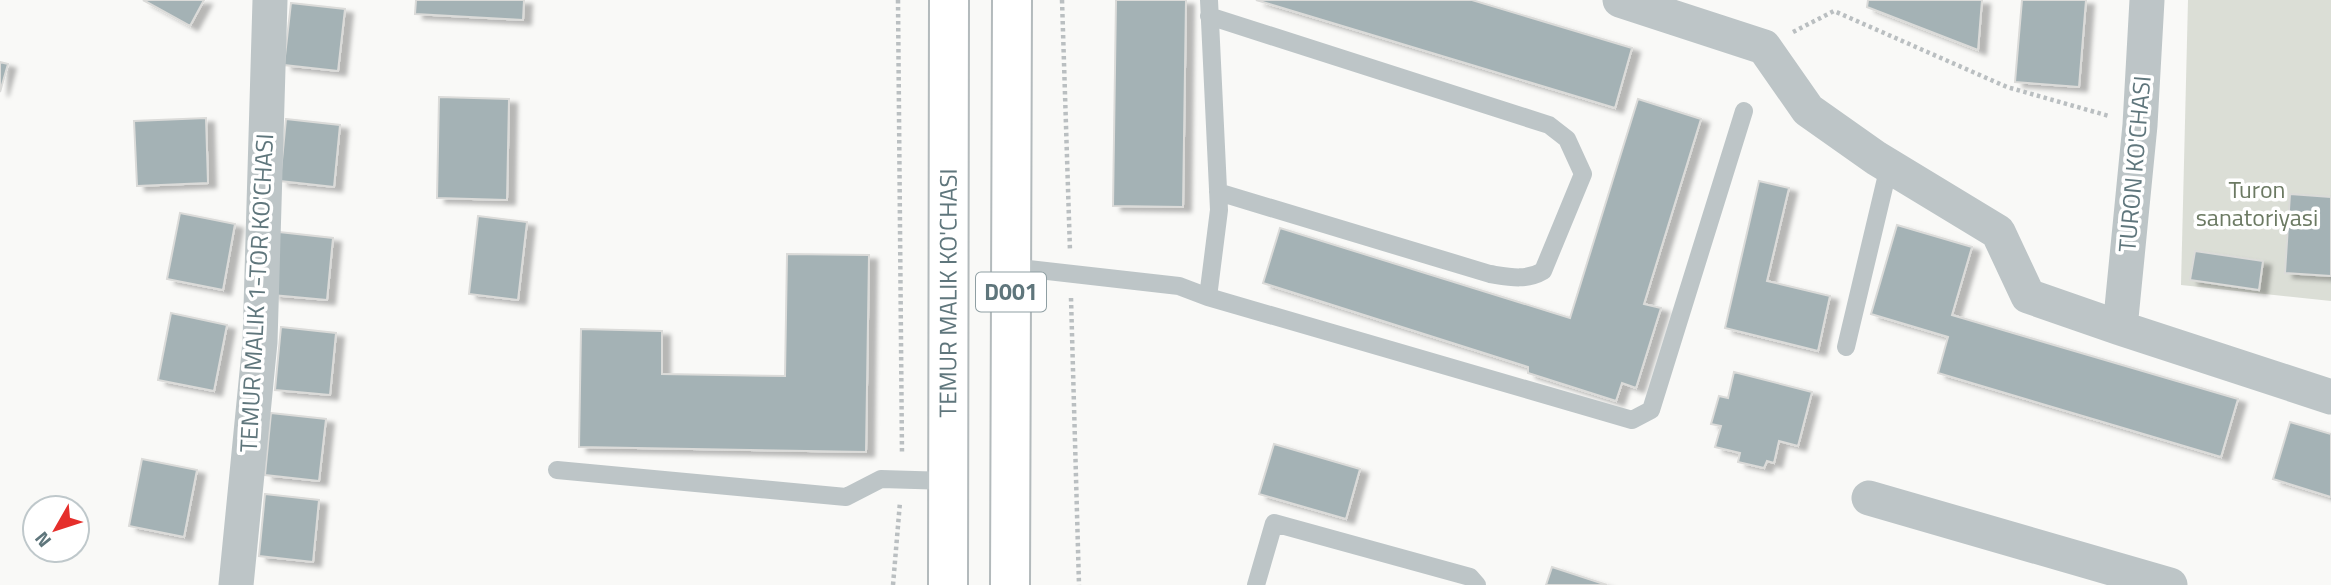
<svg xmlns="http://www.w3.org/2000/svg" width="2331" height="585" font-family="'Titillium Web',sans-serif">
	<defs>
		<filter id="shadow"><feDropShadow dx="8" dy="4.5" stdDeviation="2" flood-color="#0004"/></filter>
	</defs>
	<rect width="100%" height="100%" fill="#f9f9f7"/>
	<path fill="#dbded6" d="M2188,0H2331V301L2181,285Z"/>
	<path fill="#a4b2b5" stroke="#dbdbd9" stroke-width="2" filter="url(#shadow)" d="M143,0H204L190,26Z
		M416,0H524L523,20L415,14Z
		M1116,0H1186L1183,207L1113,206Z
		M1256,0H1472L1632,48L1615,108Z
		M1868,0H1982L1978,50L1867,7Z
		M2022,0H2086L2079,87L2015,82Z
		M291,3L345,9L338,71L284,65Z
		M0,62L8,64L0,92Z
		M439,97L509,99L507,200L437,198Z
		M1638,99L1701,119L1644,304L1661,308L1636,388L1622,383L1616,401L1528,373V367L1263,283L1280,228L1570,318Z
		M206,118L208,183L137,186L134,121Z
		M286,119L340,125L334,187L280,181Z
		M1759,181L1789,188L1767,281L1830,296L1818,351L1725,328Z
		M2290,194L2331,197V276L2285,273Z
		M180,213L235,224L223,290L167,279Z
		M478,216L527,222L518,300L469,294Z
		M1897,225L1972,247L1952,315L2238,399L2221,457L1938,373L1948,337L1871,314Z
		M279,232L333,238L327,300L272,295Z
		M2195,251L2263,261L2259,290L2190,280Z
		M787,254L869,255L866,452L579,447L581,329L662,331V374L785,376Z
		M171,313L227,325L214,391L158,380Z
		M281,327L336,333L330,395L275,390Z
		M1734,372L1812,392L1798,446L1779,441L1774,463L1767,461L1764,468L1738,462L1740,453L1715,447L1721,426L1711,424L1719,396L1728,398Z
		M271,413L326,419L319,481L265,475Z
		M2290,422L2331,434V497L2273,479Z
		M1274,444L1360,469L1346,519L1259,494Z
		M142,459L197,470L184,537L129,526Z
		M265,494L319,500L313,562L259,556Z
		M1552,567L1607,585H1546Z"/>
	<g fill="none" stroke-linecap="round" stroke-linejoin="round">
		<g stroke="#b3babc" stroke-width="42">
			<g id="highway">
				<path id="s1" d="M948,585L949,0"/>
				<path d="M1010,585L1012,0"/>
			</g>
		</g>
		<path stroke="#babfc1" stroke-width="4.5" stroke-dasharray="3.5 3.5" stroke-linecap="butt" d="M898,0L902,455
			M1062,0L1070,251
			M1793,32L1834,11L2007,87L2109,116
			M1071,298L1079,585
			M893,585L900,502"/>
		<path stroke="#bdc5c7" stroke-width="18" d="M1209,16L1549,125L1567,139L1583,174L1543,271C1526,281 1509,277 1490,274L1218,192
			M1011,267L1179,286L1208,297L1632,420L1651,410L1744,111
			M1208,297L1219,210L1209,0
			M1846,347L1889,166
			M557,470L846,497L881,479L949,481
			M1256,585L1274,523L1470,577L1477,585"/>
		<path stroke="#bdc5c7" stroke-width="35" d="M1620,0L1764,47L1808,110L1876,158L1998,232L2028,296L2120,328L2331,397
			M2120,328L2140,125L2147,0
			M1869,498L2170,585
			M236,585L260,342L270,0"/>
		<use href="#highway" stroke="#fff" stroke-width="38"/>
	</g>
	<g text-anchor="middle" stroke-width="7" stroke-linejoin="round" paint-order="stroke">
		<rect fill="#fff" stroke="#8f9fa3" stroke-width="2" x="976" y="272.5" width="70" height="39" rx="5"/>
		<g font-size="23" font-weight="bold" fill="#5f767c">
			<text x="1011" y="300">D001</text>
		</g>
		<g font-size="24" fill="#5f767c" stroke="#fff">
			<text transform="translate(2135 164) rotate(-85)" y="8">TURON KO'CHASI</text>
			<text transform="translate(257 293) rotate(-87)" y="8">TEMUR MALIK 1-TOR KO'CHASI</text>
			<text dy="8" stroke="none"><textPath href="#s1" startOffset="292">TEMUR MALIK KO'CHASI</textPath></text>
		</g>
		<g font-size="24" fill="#6c7a63" stroke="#fff">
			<text x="2257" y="198">Turon<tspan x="2257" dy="28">sanatoriyasi</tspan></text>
		</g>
	</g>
	<g transform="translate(56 529) rotate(231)"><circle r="33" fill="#ffffff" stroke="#bfc8cb" stroke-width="2"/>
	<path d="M0-5L12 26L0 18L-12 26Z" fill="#e52e2b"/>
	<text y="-10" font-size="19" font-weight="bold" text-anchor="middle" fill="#5f767c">N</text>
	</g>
</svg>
